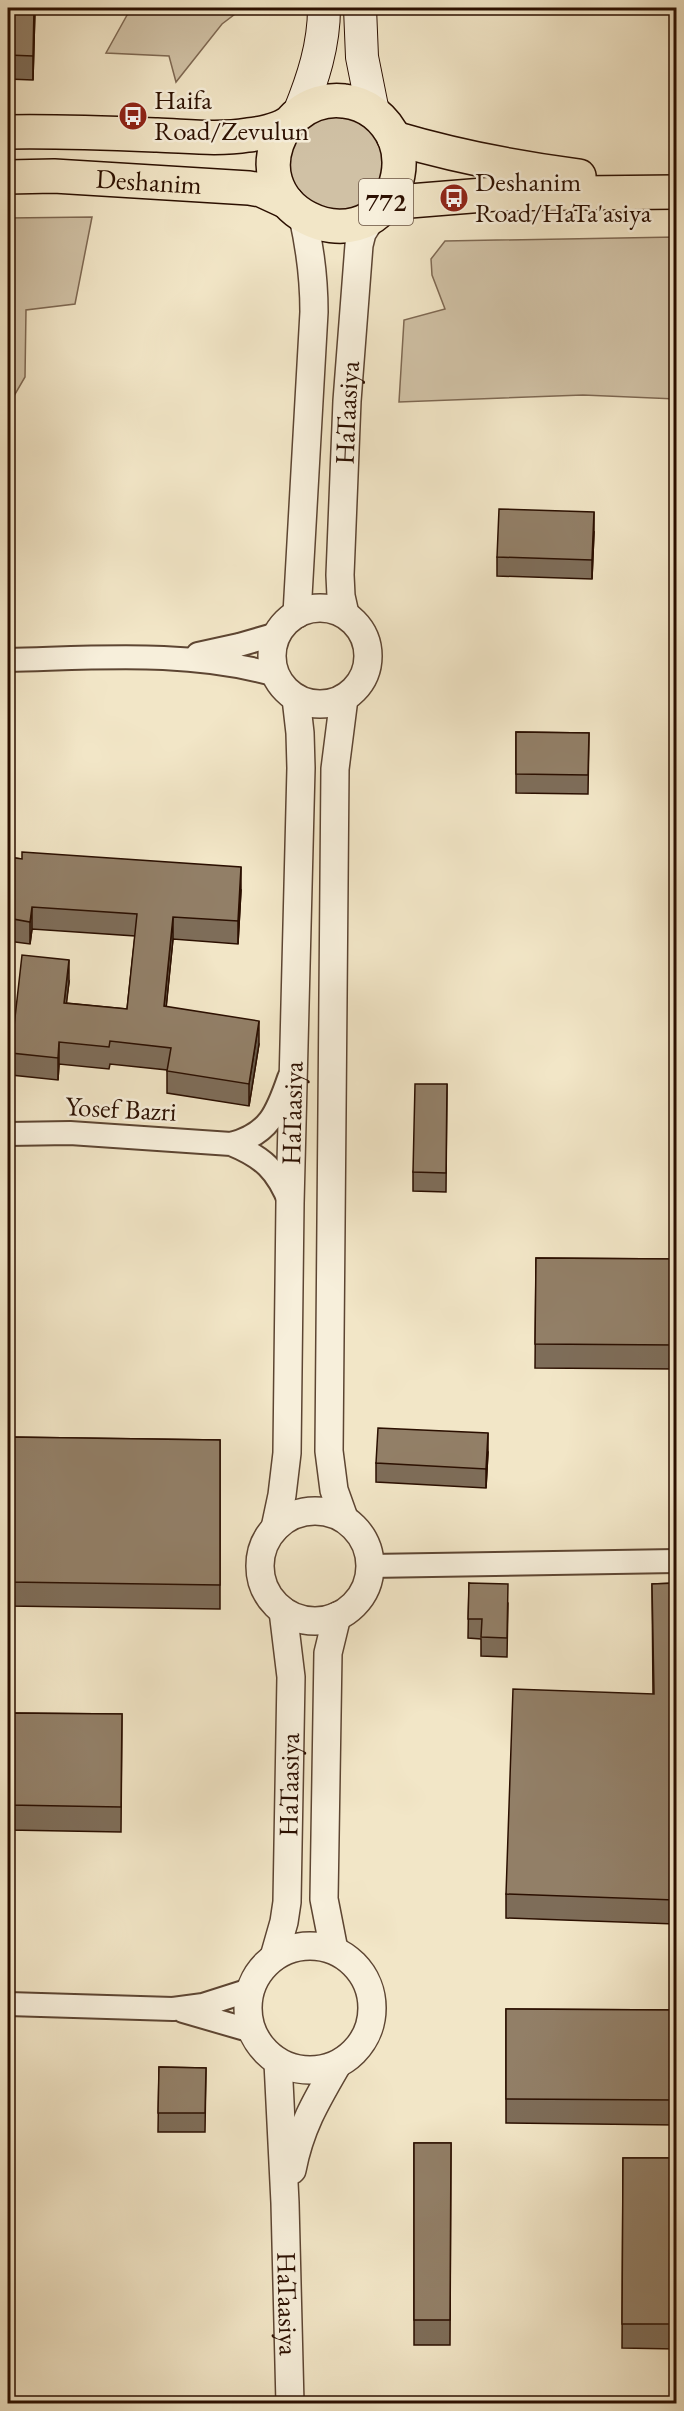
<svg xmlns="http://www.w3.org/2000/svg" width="684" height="2411" font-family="'EB Garamond',serif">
	<rect width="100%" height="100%" fill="#f2e6c7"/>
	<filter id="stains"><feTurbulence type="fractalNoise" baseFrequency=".00333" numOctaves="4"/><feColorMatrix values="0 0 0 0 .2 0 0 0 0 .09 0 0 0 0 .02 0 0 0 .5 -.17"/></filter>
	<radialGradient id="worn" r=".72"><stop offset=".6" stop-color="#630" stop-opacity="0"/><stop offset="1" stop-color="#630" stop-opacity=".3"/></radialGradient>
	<path fill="#d0c1a5" stroke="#7e6852" stroke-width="1.5" d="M131,8H243L222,24L176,82L169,56L106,53Z
		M288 164a48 48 0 1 1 96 0a48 48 0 1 1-96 0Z
		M92,217L75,304L26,310L25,377L14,396L8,395V218Z
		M676,237V399L583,395L399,402L404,320L445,309L432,275L431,259L445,241Z"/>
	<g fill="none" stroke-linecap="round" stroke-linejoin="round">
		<g stroke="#5d4532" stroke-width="26">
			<path id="minor" d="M198,654L239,645L277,634
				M8,660C98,658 188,650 276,675
				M8,1134L70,1133L231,1144C263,1157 277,1170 290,1203
				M231,1144C269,1134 277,1113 289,1078
				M370,1566L676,1561
				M8,2004L173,2009L203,2005L250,1990
				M183,2011L252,2031"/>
		</g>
		<g stroke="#5d4532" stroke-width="30">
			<g id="tertiary">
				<circle cx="320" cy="656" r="48"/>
				<path d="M297,614L314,312C314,280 310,248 303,217"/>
				<path id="s1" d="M345,614L341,596L340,575L347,401L359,245L362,233L374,214"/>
				<circle cx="315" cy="1566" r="55"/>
				<path d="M344,1518L334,1490L329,1451L335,769L344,698"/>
				<path id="s2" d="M275,1528L282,1495L287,1453L290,1203L301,768L300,733L296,698"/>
				<circle cx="310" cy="2008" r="62"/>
				<path d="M334,1950L324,1899L328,1653L337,1616"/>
				<path id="s3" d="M274,1957L284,1922L287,1902L291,1677L283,1611"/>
				<path id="s4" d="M278,2062L285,2203L290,2404"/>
				<path d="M292,2170C300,2128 316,2101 337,2065"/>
			</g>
		</g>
		<g stroke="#2b0f00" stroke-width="34">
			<path id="secondary" d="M360,8L362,57L373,112
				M299,113C313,79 324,45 324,8"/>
		</g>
		<g stroke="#2b0f00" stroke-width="36">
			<g id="primary">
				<path d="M8,132C58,131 107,133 157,135C187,136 218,140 248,135C259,134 278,130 287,124C291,122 294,117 297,115C310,104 327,99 344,101C367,103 386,119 395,140C401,156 400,173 394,189C362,268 231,209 287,124"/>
				<path d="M394,138C455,156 516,168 579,176"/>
				<path id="s5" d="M8,177L54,176L249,188L261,190L287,202"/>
				<path d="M385,203L496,194L676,192"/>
			</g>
		</g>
		<use href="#minor" stroke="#f7efdb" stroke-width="22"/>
		<use href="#tertiary" stroke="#f7efdb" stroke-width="27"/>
		<use href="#secondary" stroke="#f7efdb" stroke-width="32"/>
		<use href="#primary" stroke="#f2e6c7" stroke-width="33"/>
	</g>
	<path fill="#7e6d59" stroke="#2b0f00" stroke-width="1.5" d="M8,8H35L33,80L8,79Z
		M594,532L592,579L497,576V557Z
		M516,732L589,733L588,794L516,793Z
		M8,857L241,890L238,944L173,939L166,1007L259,1044L249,1106L167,1093V1070L110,1064L109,1069L59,1064L58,1080L11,1075V1053L69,982L66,1003L127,1009L135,936L32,929L30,944L8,941Z
		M447,1084L446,1192L413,1191V1172Z
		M536,1258L676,1259V1369L535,1368Z
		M8,1437L220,1440V1609L8,1606Z
		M488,1452L486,1488L376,1482V1463Z
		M469,1583L508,1603L507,1657L481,1656V1639L468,1638Z
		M676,1583L675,1924L506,1918V1894L653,1694L652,1584Z
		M8,1713L122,1714L121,1832L8,1830Z
		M506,2009L676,2010V2125L506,2123Z
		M159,2067L206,2068L205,2132H158Z
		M414,2143H451L450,2345H414Z
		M623,2158H676V2349L622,2348Z"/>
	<path fill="#665948" stroke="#2b0f00" stroke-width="1.5" d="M34,8H35L33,80V56Z
		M594,512V532L592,579V560Z
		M241,867V890L238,944V921Z
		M32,907V929L30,944V922Z
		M173,917V939L164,1029V1006Z
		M69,960V982L64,1025V1003Z
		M259,1021V1044L249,1106V1084Z
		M59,1042V1064L58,1080V1058Z
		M488,1433V1452L486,1488V1469Z
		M676,1849V1874L675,1924V1900Z"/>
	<path fill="#927f67" stroke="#2b0f00" stroke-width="1.5" d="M8,8H34L33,56L8,55Z
		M499,509L594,512L592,560L497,557Z
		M516,732L589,733L588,775L516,774Z
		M22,852L241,867L238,921L173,917L164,1006L259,1021L249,1084L167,1071L171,1048L110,1041L109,1047L59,1042L58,1058L11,1053L22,955L69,960L64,1003L127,1009L137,914L32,907L30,922L8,918V857L22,859Z
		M415,1084H447L446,1173L413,1172Z
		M536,1258L676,1259V1345L535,1344Z
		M378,1428L488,1433L486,1469L376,1463Z
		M8,1437L220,1440V1585L8,1582Z
		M469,1583L508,1584L507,1638L481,1637L482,1619H468Z
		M676,1583V1849L675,1900L506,1894L513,1689L654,1694L652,1584Z
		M8,1713L122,1714L121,1807L8,1805Z
		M506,2009L676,2010V2100L506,2099Z
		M159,2067L206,2068L205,2113H158Z
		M414,2143H451L450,2320H414Z
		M623,2158H676V2324H622Z"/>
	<defs>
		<g id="bus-disc" transform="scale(1.5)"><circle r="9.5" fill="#8f2418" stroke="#f7efdb"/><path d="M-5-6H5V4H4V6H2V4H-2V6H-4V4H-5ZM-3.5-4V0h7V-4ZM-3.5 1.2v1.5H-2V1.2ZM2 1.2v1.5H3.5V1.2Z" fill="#fff"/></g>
	</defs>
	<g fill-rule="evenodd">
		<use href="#bus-disc" x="133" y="116"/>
		<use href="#bus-disc" x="454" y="198"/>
	</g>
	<g text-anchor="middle" stroke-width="5" stroke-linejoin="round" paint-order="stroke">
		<rect fill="#f7efdb" stroke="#685242" stroke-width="1.5" x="359" y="179" width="54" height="46" rx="4.5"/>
		<g font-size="26" font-weight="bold" fill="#2b0f00">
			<text x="386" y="211">772</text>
		</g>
		<g font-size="27" fill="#2b0f00" stroke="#f7efdb" text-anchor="start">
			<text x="154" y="109">Haifa<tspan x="154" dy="31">Road/Zevulun</tspan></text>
			<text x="475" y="191">Deshanim<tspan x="475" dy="31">Road/HaTa'asiya</tspan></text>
		</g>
		<g font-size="27" fill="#2b0f00" stroke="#f7efdb">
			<text dy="9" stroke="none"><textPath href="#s5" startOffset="141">Deshanim</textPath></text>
			<text dy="9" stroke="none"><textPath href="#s1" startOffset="202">HaTaasiya</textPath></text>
			<text transform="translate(121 1109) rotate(3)" y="9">Yosef Bazri</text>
			<text dy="9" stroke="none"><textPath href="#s2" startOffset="416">HaTaasiya</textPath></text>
			<text dy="9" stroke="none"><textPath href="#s3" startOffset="174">HaTaasiya</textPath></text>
			<text dy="9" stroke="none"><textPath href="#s4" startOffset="242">HaTaasiya</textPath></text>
		</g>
	</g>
	<rect width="684" height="2411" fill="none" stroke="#f2e6c7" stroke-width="30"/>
	<rect x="9" y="9" width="666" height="2393" fill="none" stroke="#2b0f00" stroke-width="3"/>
	<rect x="15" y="15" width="654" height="2381" fill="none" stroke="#2b0f00" stroke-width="1.5"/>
	<rect width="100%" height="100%" filter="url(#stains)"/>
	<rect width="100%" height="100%" fill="url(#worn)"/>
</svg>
